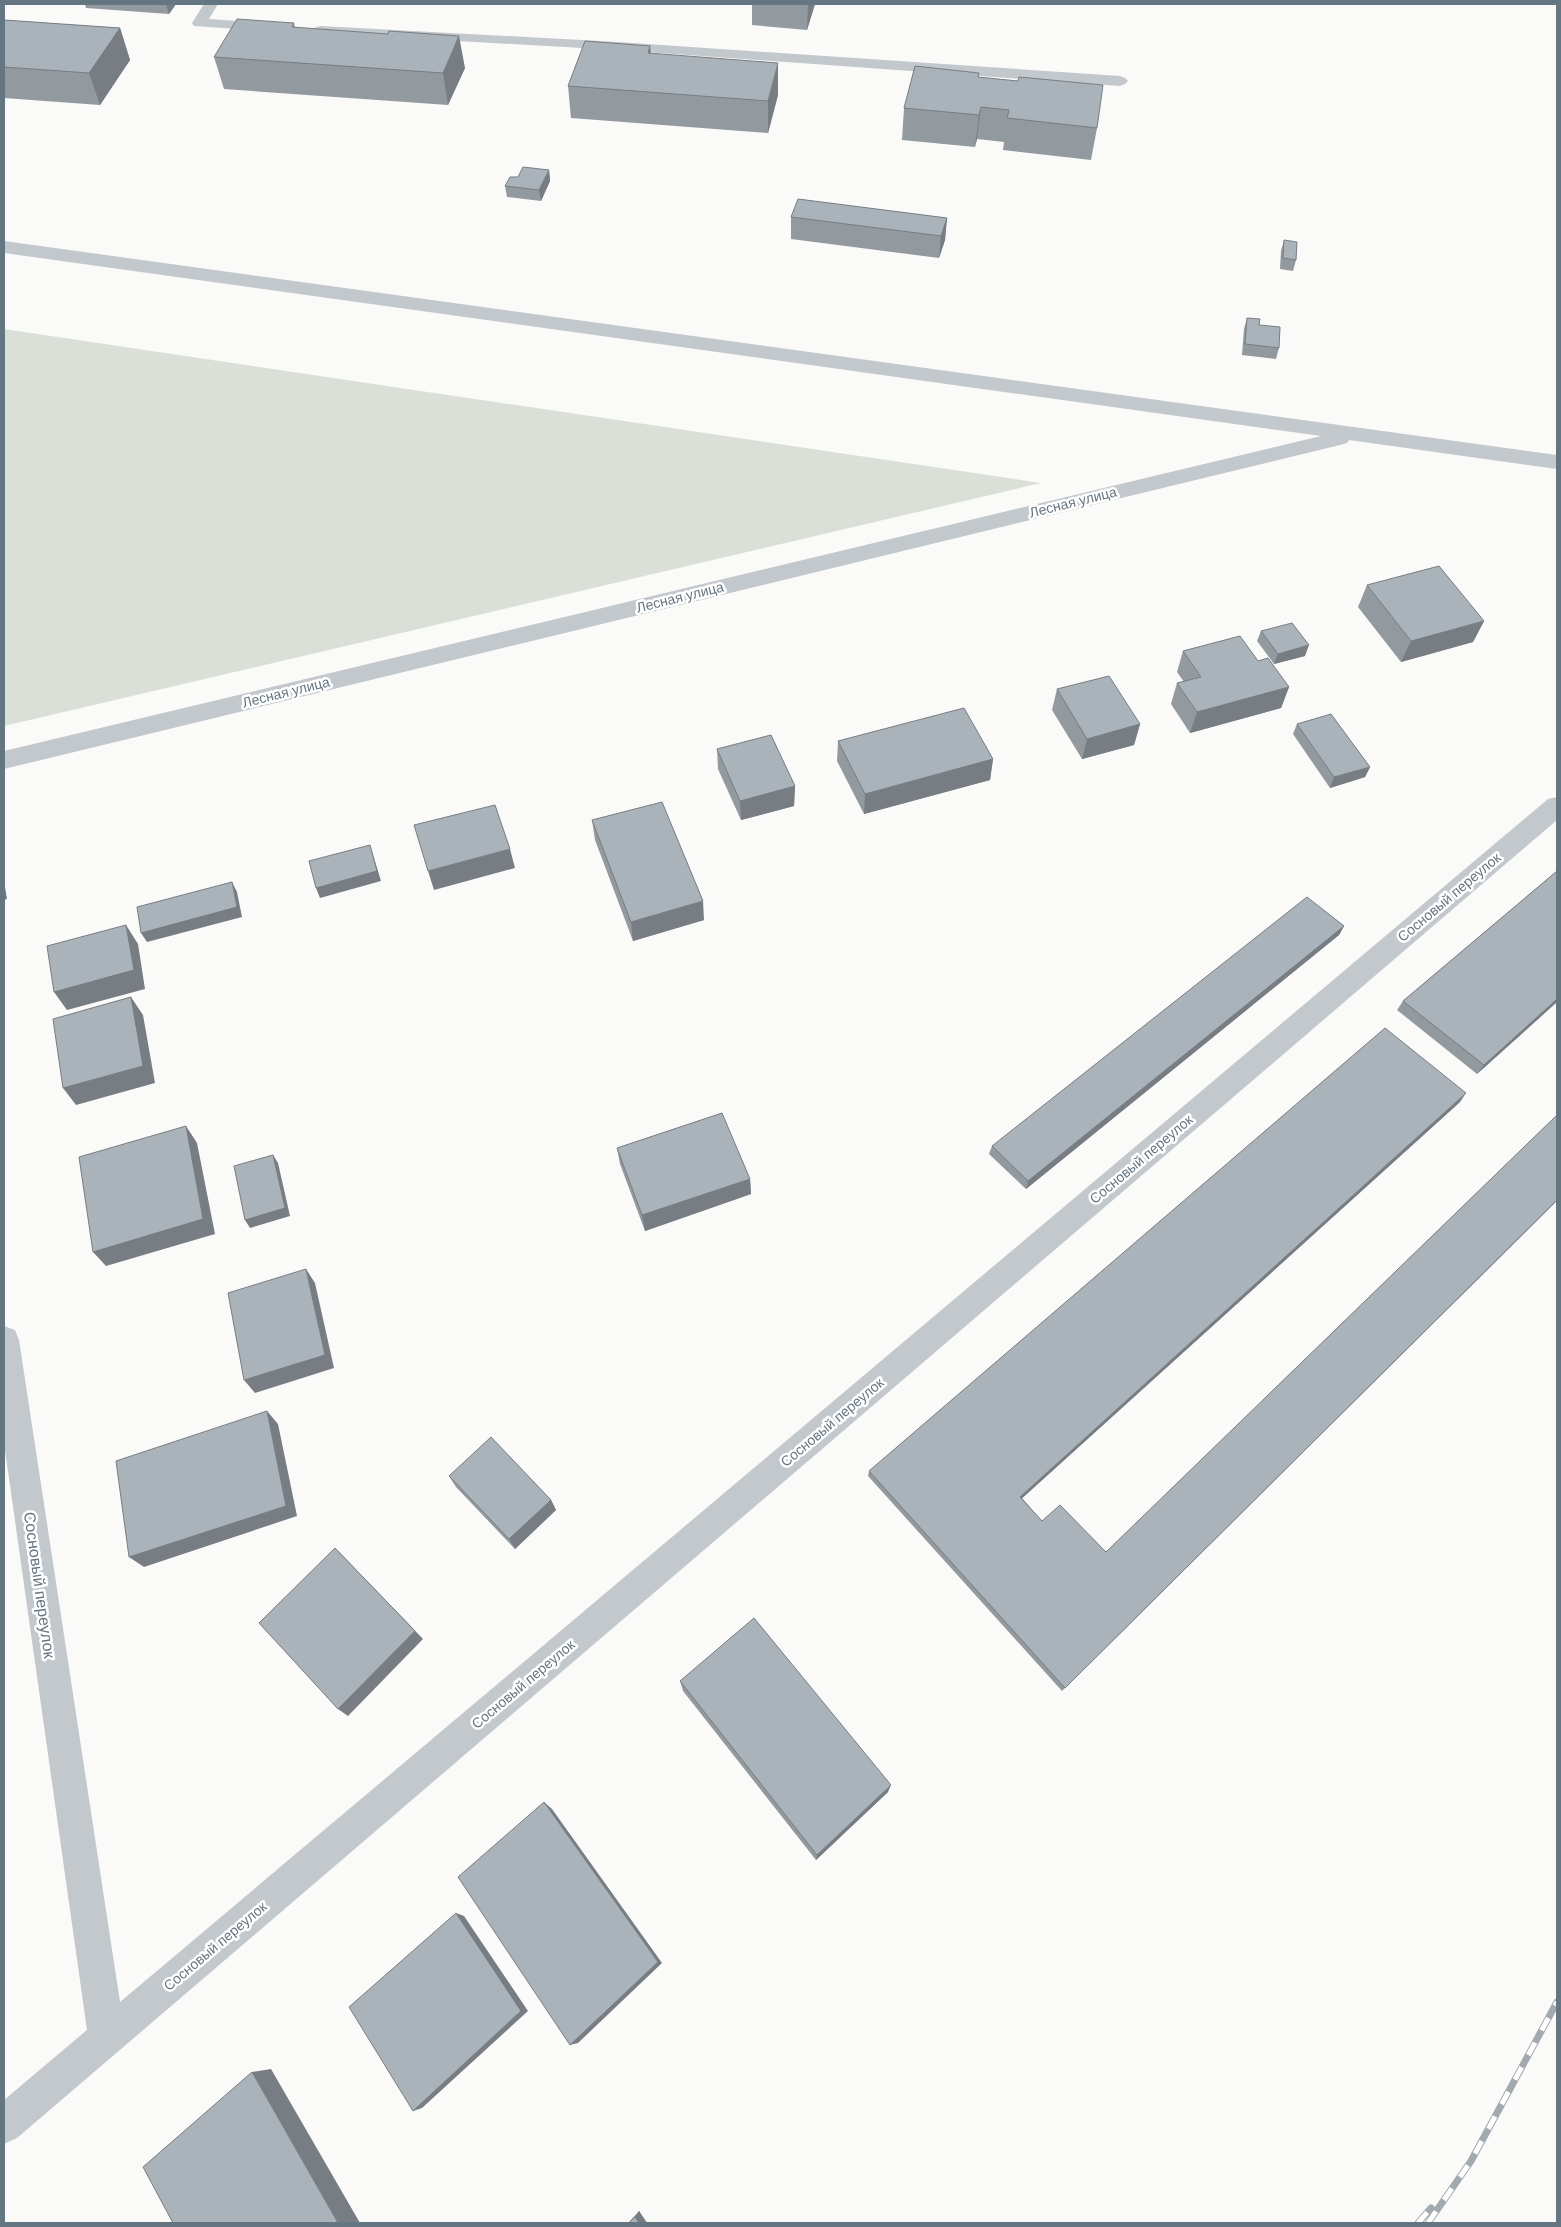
<svg xmlns="http://www.w3.org/2000/svg" width="1561" height="2227" font-family="Arial,sans-serif">
	<rect width="100%" height="100%" fill="#fafaf8"/>
	<path fill="#dadfd7" d="M4,329L1041,483L4,726Z"/>
	<g fill="none" stroke-linecap="round" stroke-linejoin="round">
		<path fill="#c3c8cc" fill-rule="evenodd" d="M204,4H218L209,19L268,23L273,24L275,27L273,30L268,31L194,26L192,23Z
			M321,26L618,42L1120,76L1125,78L1128,81L1125,84L1120,86L618,50L316,33L314,30L316,27Z"/>
		<path fill="#c3c8cc" fill-rule="evenodd" d="M4,241L1557,455V469L1349,440L1347,443L1340,445L4,769V751L1321,436L4,253Z
			M1557,797V820L17,2138L4,2144V2100L87,2030L4,1443V1326L15,1330L19,1340L120,2002L1548,799Z"/>
		<g stroke="#a2aab0" stroke-width="7">
			<path id="rail" d="M1418,2223L1431,2208
				M1428,2223L1471,2161L1557,2002"/>
		</g>
		<use href="#rail" stroke="#fff" stroke-width="5" stroke-dasharray="14" stroke-linecap="butt"/>
	</g>
	<path fill="#929a9f" d="M85,4H176L169,14L86,8Z
		M752,4H815L807,30L752,25Z
		M4,20L120,28L130,60L100,105L4,98Z
		M294,23L295,27L465,68L448,105L224,89L214,57Z
		M650,46L651,54L778,95L768,133L571,118L568,86Z
		M978,77L1097,128L1091,160L1003,150L1004,142L977,139L975,147L902,140L904,108Z
		M549,170L550,181L541,201L507,197L505,186L518,177Z
		M791,217L947,218L945,240L939,258L791,239Z
		M1284,240L1296,260L1293,271L1280,269L1281,251Z
		M1247,318L1259,325L1279,348L1276,359L1242,355L1244,329Z
		M1367,585L1484,621L1473,642L1401,662L1358,607Z
		M1261,631L1305,656L1274,664L1257,641Z
		M1183,651L1258,661L1289,687L1281,708L1190,733L1171,704L1177,683L1184,682L1177,672Z
		M1057,689L1140,724L1134,745L1082,759L1052,710Z
		M1297,724L1370,767L1365,777L1330,788L1293,734Z
		M838,741L993,759L990,780L864,814L837,761Z
		M717,749L795,786L794,806L741,820L718,769Z
		M592,820L704,920L633,941L595,840Z
		M1557,871V1002L1477,1074L1397,1010L1403,1001Z
		M1344,926L1339,935L1026,1189L989,1154L992,1146Z
		M1460,1102L1022,1498L1042,1521L1106,1552L1557,1201L1062,1691L868,1476L869,1471Z
		M617,1148L750,1179L751,1194L645,1231L620,1164Z
		M449,1476L551,1500L556,1510L515,1549L456,1487Z
		M680,1681L888,1792L816,1860L683,1691Z
		M639,2211L647,2223H628Z"/>
	<path fill="#777d82" d="M166,4H176L169,14Z
		M808,4H815L807,30Z
		M120,28L130,60L100,105L89,73Z
		M459,36L465,68L448,105L443,73Z
		M650,46L652,78L648,53Z
		M778,63V95L768,133V101Z
		M981,107L977,139L975,147L979,115Z
		M549,170L550,181L541,201L539,190Z
		M947,218L945,240L939,258L941,236Z
		M1484,621L1473,642L1401,662L1411,641Z
		M1309,645L1305,656L1274,664L1278,654Z
		M1289,687L1281,708L1190,733L1197,712Z
		M1140,724L1134,745L1082,759L1087,739Z
		M993,759L990,780L864,814L865,794Z
		M1370,767L1365,777L1330,788L1334,777Z
		M795,786L794,806L741,820L740,801Z
		M370,845L381,881L320,898L316,888Z
		M510,849L515,868L434,890L428,871Z
		M4,881L7,899L4,900Z
		M232,882L237,892L242,917L147,942L141,933Z
		M703,901L704,920L633,941L631,922Z
		M126,925L138,944L145,989L67,1010L54,992Z
		M1344,926L1339,935L1026,1189L1028,1181Z
		M131,997L143,1015L155,1083L76,1105L63,1088Z
		M1557,999V1002L1477,1074L1484,1065Z
		M1466,1093L1460,1102L1018,1502L1020,1497Z
		M186,1126L197,1143L215,1234L106,1266L93,1252Z
		M273,1155L278,1163L290,1216L250,1228L245,1220Z
		M750,1179L751,1194L645,1231L642,1215Z
		M306,1269L315,1283L334,1368L255,1393L244,1380Z
		M267,1411L278,1424L297,1516L144,1567L129,1557Z
		M551,1500L556,1510L515,1549L509,1539Z
		M335,1548L423,1639L348,1716L338,1709Z
		M891,1785L888,1792L816,1860L817,1855Z
		M544,1802L552,1809L662,1963L578,2043L570,2045Z
		M456,1913L464,1916L528,2011L422,2108L413,2111Z
		M271,2069L360,2223H338L252,2072Z
		M639,2211L647,2223H639L635,2217Z"/>
	<path fill="#aab3b9" stroke="#777d82" d="M237,19L294,23L292,27L388,34L389,31L459,36L443,73L214,57Z
		M4,20L120,28L89,73L4,67Z
		M585,41L650,46L648,53L778,63L768,101L568,86Z
		M915,66L979,73L978,77L1018,81L1019,77L1103,85L1097,128L1007,118L1009,110L981,107L979,115L904,108Z
		M523,167L549,170L539,190L505,186L510,177H518Z
		M798,199L947,218L941,236L791,217Z
		M1284,240L1297,242L1296,260L1283,258Z
		M1247,318L1260,319L1259,325L1280,327L1279,348L1245,344Z
		M1439,566L1484,621L1411,641L1367,585Z
		M1292,623L1309,645L1278,654L1261,631Z
		M1240,636L1258,661L1268,658L1289,687L1197,712L1177,683L1201,677L1183,651Z
		M1109,676L1140,724L1087,739L1057,689Z
		M964,708L993,759L865,794L838,741Z
		M1331,714L1370,767L1334,777L1297,724Z
		M771,735L795,786L740,801L717,749Z
		M662,802L703,901L631,922L592,820Z
		M495,805L510,849L428,871L414,825Z
		M370,845L377,871L316,888L309,861Z
		M1557,871V999L1484,1065L1403,1001Z
		M232,882L237,907L141,933L137,907Z
		M1307,897L1344,926L1028,1181L992,1146Z
		M126,925L134,970L54,992L47,946Z
		M131,997L143,1066L63,1088L53,1019Z
		M1385,1028L1466,1093L1020,1497L1042,1521L1060,1505L1106,1552L1557,1115V1200L1065,1688L869,1471Z
		M722,1113L750,1179L642,1215L617,1148Z
		M186,1126L203,1219L93,1252L79,1157Z
		M273,1155L285,1208L245,1220L234,1166Z
		M306,1269L325,1355L244,1380L228,1293Z
		M267,1411L286,1506L129,1557L116,1461Z
		M491,1437L551,1500L509,1539L449,1476Z
		M335,1548L415,1631L338,1709L259,1623Z
		M754,1618L891,1785L817,1855L680,1681Z
		M544,1802L658,1962L570,2045L458,1877Z
		M456,1913L521,2011L413,2111L349,2007Z
		M252,2072L338,2223H173L143,2167Z
		M635,2217L639,2223H629Z"/>
	<g text-anchor="middle" stroke-width="5" stroke-linejoin="round" paint-order="stroke">
		<g font-size="14" fill="#657683" stroke="#fff">
			<text transform="translate(1073 502) rotate(-14)" y="5">Лесная улица</text>
			<text transform="translate(680 597) rotate(-14)" y="5">Лесная улица</text>
			<text transform="translate(286 692) rotate(-14)" y="5">Лесная улица</text>
			<text transform="translate(1449 897) rotate(-40)" y="5">Сосновый переулок</text>
			<text transform="translate(1141 1159) rotate(-40)" y="5">Сосновый переулок</text>
			<text transform="translate(832 1422) rotate(-40)" y="5">Сосновый переулок</text>
			<text transform="translate(523 1684) rotate(-40)" y="5">Сосновый переулок</text>
			<text transform="translate(215 1946) rotate(-40)" y="5">Сосновый переулок</text>
		</g>
		<g font-size="16" fill="#657683" stroke="#fff">
			<text transform="translate(40 1585) rotate(82)" y="6">Сосновый переулок</text>
		</g>
	</g>
	<rect width="1561" height="2227" fill="none" stroke="#657683" stroke-width="10"/>
</svg>
